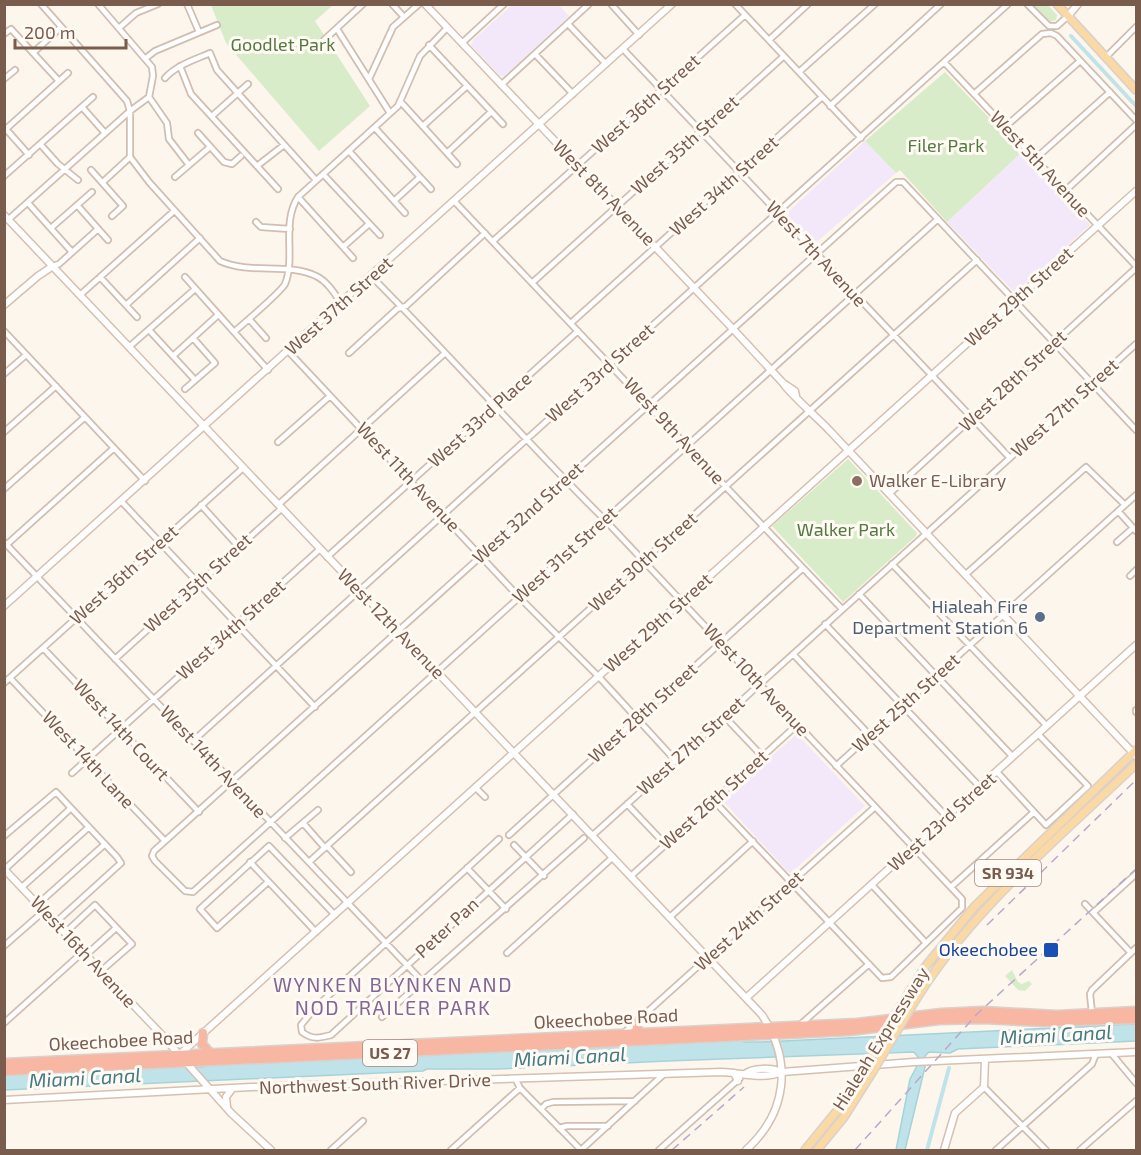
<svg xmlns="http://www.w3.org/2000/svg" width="1141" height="1155" font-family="'Exo 2',sans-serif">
	<rect width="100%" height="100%" fill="#fdf6ec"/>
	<path fill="#f3e8fa" d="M512,5H559L569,16L503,77L499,75L471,45L473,40Z
		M865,141L896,173L818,241H813L788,216L789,211Z
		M1022,152L1090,225L1015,293L947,222Z
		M797,734L865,806L791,873L788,872L723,801L724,798Z"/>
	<path fill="#d8ecc9" d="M211,5H333L315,21L370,106L319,151L226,43Z
		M1032,5H1048L1057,15L1056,20L1050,22Z
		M945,72L1022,152L947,222L900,170L896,173L865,141Z
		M848,459L917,533L916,536L843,602L772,526Z
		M1012,970L1018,982L1022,984L1029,981L1032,984L1025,991L1018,990L1005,976Z"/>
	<path fill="#bfe3e8" stroke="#a5d3da" stroke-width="1.5" d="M1136,1024V1041L958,1049L950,1053L929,1052L925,1056V1067L905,1150H896L910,1079L916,1068L918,1057L914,1052L667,1061L497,1069H427L423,1071L5,1090L4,1074L174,1066L203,1067L207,1065L743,1040L744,1042H762Z"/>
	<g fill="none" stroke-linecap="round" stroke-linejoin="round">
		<path stroke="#bfe3e8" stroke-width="4" d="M1071,36L1136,106
			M927,1150L949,1068"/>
		<g stroke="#d1beb0" stroke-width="8">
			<path id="street" d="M41,4L127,101L130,111V157L149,182L220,261C251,275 287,262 316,276C327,281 335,294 341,303
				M98,4L152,67L153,76L149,97L167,123L169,139L189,165
				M187,4L199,32
				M392,4L404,17
				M611,4L639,35
				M735,4L861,138
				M1027,4L1049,26H1057L1068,16
				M568,24L606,64
				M119,28L136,13L158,4
				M337,29L390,113
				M4,34L11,29L59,81
				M324,40L363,4
				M769,40L808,4
				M462,43L504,4
				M429,45L503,124
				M623,49L1010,458
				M33,53L61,27
				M535,54L573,94
				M1106,57L1136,27
				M146,58L155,51L217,25
				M944,62L1136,266
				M180,66L191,94L278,189
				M799,72L875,4
				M165,78C177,65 194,60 210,53L217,70L316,180
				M4,79L15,70
				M369,79L393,27L419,4
				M501,85L589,4
				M974,94L1042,34L1051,33L1057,36L1136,120
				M400,101L457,164
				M830,106L941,4
				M82,107L105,133
				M212,116L248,84
				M423,126L467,86
				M1005,127L1080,61
				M5,128L29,155
				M375,128L431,189
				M6,129L68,73
				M198,133L224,162L232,164L241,156
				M41,145L58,164L78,180
				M349,151L405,213
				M447,153L491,112
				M1035,159L1110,92
				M257,166L284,145
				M91,170L123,206L112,216
				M323,174L380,235
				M4,176L93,97
				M175,177L210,147
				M103,182L130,157
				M1065,191L1136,125
				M298,197L353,258
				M394,201L419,178
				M455,202L842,609
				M28,203L72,252
				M77,205L108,240
				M9,219L130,111L149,97
				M938,219L193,892L185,891L155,861L152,856L154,851L896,182H903L1136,430
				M256,222L261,227L290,229
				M51,228L92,192
				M493,241L745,15
				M343,247L369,224
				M53,266L59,264L98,229
				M371,276C451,356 525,441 605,520L962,899V908L891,977L882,978L714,801
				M100,277L137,317
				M185,277L268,370
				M533,282L784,56
				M80,295L174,211
				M126,305L200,238
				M249,319L266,338
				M571,323L822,97
				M149,330L195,380
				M4,331L145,481
				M234,332C243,324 281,292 285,284C296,258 281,223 298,197L398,106L420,56L447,28
				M129,347L195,289
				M289,352L519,597L599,677L675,760
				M349,353L397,309L406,306L485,233
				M173,356L218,315
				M4,374L26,355
				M185,389L215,363L193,338
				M4,432L56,386
				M278,442L330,396
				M4,489L85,417
				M889,494L1136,268
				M121,501L315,707
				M201,505L239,547
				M278,505L445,353
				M1118,511L1136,531
				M4,542L423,982
				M1117,542L1133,528
				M4,547L114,448
				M327,557L578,331
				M892,564L1047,726
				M965,575L1086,467L1125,505
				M1130,576L1136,570
				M859,594L1013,757
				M825,624L980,787
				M43,648L199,812
				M793,654L947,817
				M115,659L282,508
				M10,678L165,841
				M4,683L243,468
				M1136,712V710
				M724,716L762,756
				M193,741L1008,4
				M836,766L1136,495
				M997,772L1046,825L1088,786L1038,734
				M72,773L320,549
				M475,787L485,797
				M627,804L665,844
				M303,823L325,848
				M509,835L803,568
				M593,835L1136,344
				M4,836L56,792L117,857L121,863L55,923
				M285,838L318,810
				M514,845L544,876
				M327,846L351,872
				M250,862L316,932
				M309,862L977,260
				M467,868L506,909
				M4,870L71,808
				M631,876L797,725
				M268,882L217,928L200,909L269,846L335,915
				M872,885L926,943
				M22,887L89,827
				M951,887L1034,812
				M38,904L105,844
				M1085,904L1131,953
				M1094,912L1136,874
				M670,917L753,841
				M65,933L95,905L132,944L101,971
				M4,946L44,911
				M507,953L613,857
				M86,955L116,928
				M1092,1013L1090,994L1092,990L1136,948
				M382,1017L584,838
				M4,1023L83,952
				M801,1024L869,964
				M625,1032L875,807
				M331,1035L573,814
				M331,1035C320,1038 312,1040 302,1032L301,1025L315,1008L499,839
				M1111,1053L1136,1083
				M516,1080L520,1088L581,1150L664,1074
				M984,1087L1046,1150
				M541,1109L546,1104L553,1102L635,1101
				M559,1128L567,1126H608
				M331,1150L363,1121
				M451,1150L520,1088
				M659,1150L740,1078
				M996,1150L1092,1064L1096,1054
				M1080,1150L1136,1101"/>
		</g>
		<g stroke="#d6c0b0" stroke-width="9">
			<path id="secondary" d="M425,4L733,329L783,383C786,390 821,421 830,431L1136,756
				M1068,16L1078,4
				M4,215L762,1015C793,1062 787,1113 746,1150
				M4,305L38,276L53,266
				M783,383L795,391L796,396
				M4,606L672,4
				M4,869L160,1033L231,1113L271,1150
				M746,998L1136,645
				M179,1055L1136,191
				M734,1073L738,1081
				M745,1074C753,1067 772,1068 782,1072
				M4,1100L251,1087L722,1072C741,1073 764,1080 782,1072L914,1062L1136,1052
				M227,1107L226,1097L232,1089
				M944,1150L955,1113L984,1087L985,1059"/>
		</g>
		<g stroke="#dad1cd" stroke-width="10">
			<path id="primary" d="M1057,4L1136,90
				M912,1006C969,911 1057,840 1136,764
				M900,1007L925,967L975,906L1136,750
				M805,1150L845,1101L861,1074
				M817,1150L844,1117L873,1071"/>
		</g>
		<g stroke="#dad1cd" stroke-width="11">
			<path id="highway" d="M636,1022L637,1029L642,1033
				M203,1033L202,1044L210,1053
				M4,1063L857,1023L941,1013L983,1011L1057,1015L1136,1011
				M4,1071L850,1031L939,1020L984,1019L1043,1022L1136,1019"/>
		</g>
		<use href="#street" stroke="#fff" stroke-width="4.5"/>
		<use href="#secondary" stroke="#fff" stroke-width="6"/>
		<use href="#primary" stroke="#fbd9a5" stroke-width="7"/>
		<use href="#highway" stroke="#f7b7a3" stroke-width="8"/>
		<path stroke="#b9a8c9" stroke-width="1.5" stroke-dasharray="9 6" stroke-linecap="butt" d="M987,925L1136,780
			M672,1150L744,1087
			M855,1150L977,1014L1136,869"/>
		<g stroke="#dad1cd" stroke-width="10" stroke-linecap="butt">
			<path id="primary-bridge" d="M873,1071L912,1006
				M861,1074L900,1007"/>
		</g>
		<use href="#primary-bridge" stroke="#fbd9a5" stroke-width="7"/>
	</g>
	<circle fill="#8d6e63" stroke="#fffaf3" stroke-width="2" cx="857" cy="481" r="6"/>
	<circle fill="#5c6f8a" stroke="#fffaf3" stroke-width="2" cx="1040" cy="617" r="6"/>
	<rect fill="#1a4fb4" stroke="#fffaf3" stroke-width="2" x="1043" y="942" width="16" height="16" rx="3"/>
	<g text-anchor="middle" stroke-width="6" stroke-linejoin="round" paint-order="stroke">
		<g fill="#fffaf3" stroke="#a28b7f" stroke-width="1.5">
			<rect x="975" y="860" width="66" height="26" rx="4.5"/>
			<rect x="363" y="1040" width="54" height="26" rx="4.5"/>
		</g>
		<g font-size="16" font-weight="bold" fill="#7a5c4d">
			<text x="1008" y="879">SR 934</text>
			<text x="390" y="1059">US 27</text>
		</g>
		<g font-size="18" fill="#537a41" stroke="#fffaf3">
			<text x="283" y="51">Goodlet Park</text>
			<text x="946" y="152">Filer Park</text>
			<text x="846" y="536">Walker Park</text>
		</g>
		<g font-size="18" fill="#7a5c4d" stroke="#fffaf3">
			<text transform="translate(646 104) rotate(-42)" y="6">West 36th Street</text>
			<text transform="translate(685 145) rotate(-42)" y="6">West 35th Street</text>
			<text transform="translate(1040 164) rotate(47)" y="6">West 5th Avenue</text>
			<text transform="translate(724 186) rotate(-42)" y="6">West 34th Street</text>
			<text transform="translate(604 193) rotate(46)" y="6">West 8th Avenue</text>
			<text transform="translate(816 254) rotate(47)" y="6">West 7th Avenue</text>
			<text transform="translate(1019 297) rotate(-42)" y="6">West 29th Street</text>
			<text transform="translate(339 306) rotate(-42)" y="6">West 37th Street</text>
			<text transform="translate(600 373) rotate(-42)" y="6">West 33rd Street</text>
			<text transform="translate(1013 381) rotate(-43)" y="6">West 28th Street</text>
			<text transform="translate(1065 408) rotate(-42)" y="6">West 27th Street</text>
			<text transform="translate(480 420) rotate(-42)" y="6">West 33rd Place</text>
			<text transform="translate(674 431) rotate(47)" y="6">West 9th Avenue</text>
			<text transform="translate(408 477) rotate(47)" y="6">West 11th Avenue</text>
			<text transform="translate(528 513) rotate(-42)" y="6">West 32nd Street</text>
			<text transform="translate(565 555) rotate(-42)" y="6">West 31st Street</text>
			<text transform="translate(643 562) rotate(-42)" y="6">West 30th Street</text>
			<text transform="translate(124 575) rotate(-42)" y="6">West 36th Street</text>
			<text transform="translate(198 583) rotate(-42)" y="6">West 35th Street</text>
			<text transform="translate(658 623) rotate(-42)" y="6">West 29th Street</text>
			<text transform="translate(391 624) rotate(46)" y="6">West 12th Avenue</text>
			<text transform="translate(231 630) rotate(-42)" y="6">West 34th Street</text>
			<text transform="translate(756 680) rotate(47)" y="6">West 10th Avenue</text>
			<text transform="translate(906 703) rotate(-42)" y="6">West 25th Street</text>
			<text transform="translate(643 713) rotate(-42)" y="6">West 28th Street</text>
			<text transform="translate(121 730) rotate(47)" y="6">West 14th Court</text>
			<text transform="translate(691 746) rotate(-42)" y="6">West 27th Street</text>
			<text transform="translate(88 760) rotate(47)" y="6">West 14th Lane</text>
			<text transform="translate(213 762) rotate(47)" y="6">West 14th Avenue</text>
			<text transform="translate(714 800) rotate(-42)" y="6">West 26th Street</text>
			<text transform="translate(942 822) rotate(-42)" y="6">West 23rd Street</text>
			<text transform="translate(749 921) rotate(-42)" y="6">West 24th Street</text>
			<text transform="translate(447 928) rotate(-43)" y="6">Peter Pan</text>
			<text transform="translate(83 952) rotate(47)" y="6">West 16th Avenue</text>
			<text transform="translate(606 1019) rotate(-3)" y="6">Okeechobee Road</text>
			<text transform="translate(881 1039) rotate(-58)" y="6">Hialeah Expressway</text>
			<text transform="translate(121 1041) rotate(-3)" y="6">Okeechobee Road</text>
			<text transform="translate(375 1084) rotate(-2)" y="6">Northwest South River Drive</text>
		</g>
		<g font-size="18" fill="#785e54" stroke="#fffaf3" text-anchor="start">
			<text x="869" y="487">Walker E-Library</text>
		</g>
		<g font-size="18" fill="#4e5e75" stroke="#fffaf3" text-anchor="end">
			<text x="1028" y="613">Hialeah Fire<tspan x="1028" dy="21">Department Station 6</tspan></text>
		</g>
		<g font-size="18" fill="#164399" stroke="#fffaf3" text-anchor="end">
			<text x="1038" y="956">Okeechobee</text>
		</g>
		<g font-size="20" letter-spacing="1.5" fill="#846695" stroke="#fffaf3">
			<text x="393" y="992">WYNKEN BLYNKEN AND<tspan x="393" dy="23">NOD TRAILER PARK</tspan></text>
		</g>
		<g font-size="20" font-style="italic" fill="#437c86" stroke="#fffaf3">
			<text transform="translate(1056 1035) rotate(-3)" y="7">Miami Canal</text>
			<text transform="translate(570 1057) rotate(-3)" y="7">Miami Canal</text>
			<text transform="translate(85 1078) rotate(-3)" y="7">Miami Canal</text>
		</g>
	</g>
	<rect width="1141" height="1155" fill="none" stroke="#7a5c4d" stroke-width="12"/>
	<path d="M15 39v9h111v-9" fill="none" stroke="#7a5c4d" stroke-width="3"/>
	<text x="24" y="39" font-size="18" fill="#7a5c4d" stroke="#fffaf3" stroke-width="4.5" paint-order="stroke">200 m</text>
</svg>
